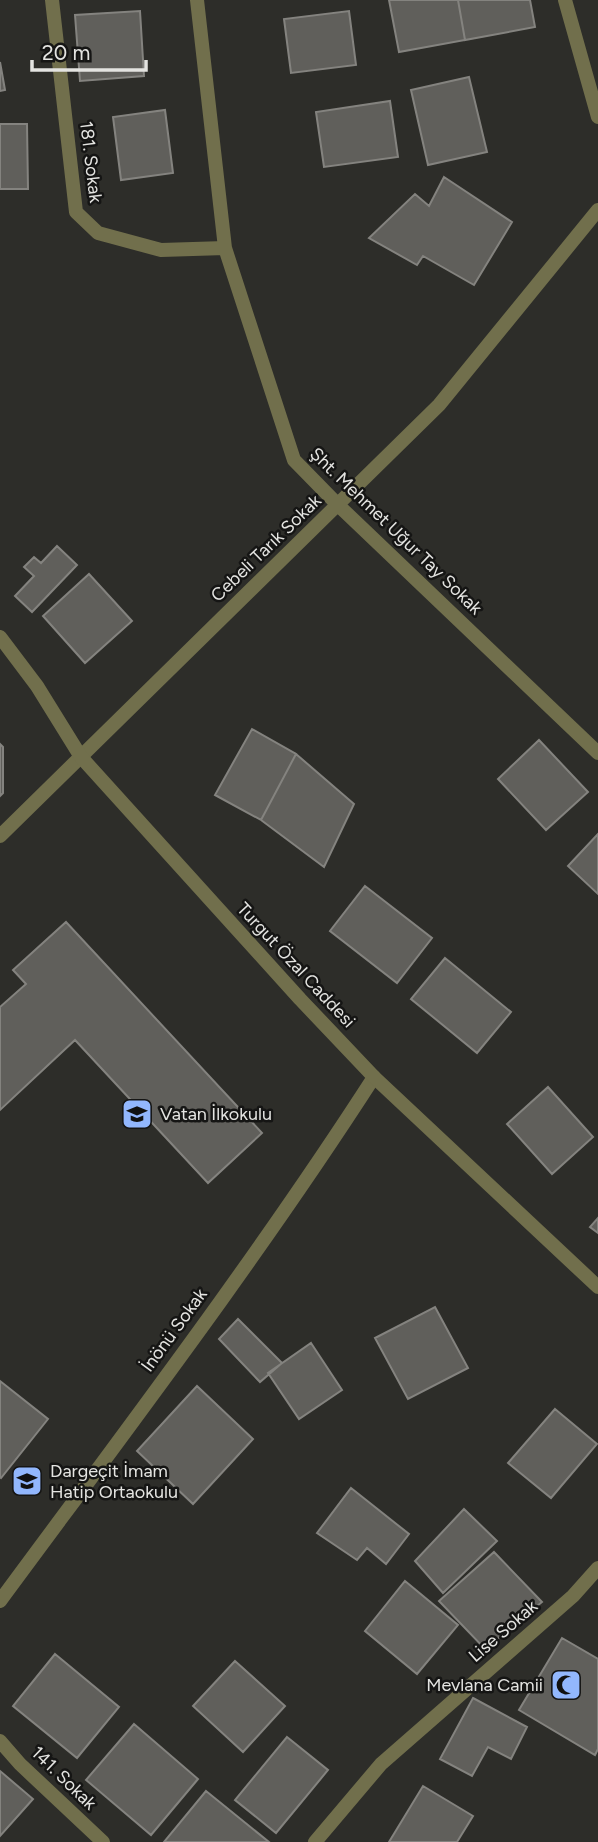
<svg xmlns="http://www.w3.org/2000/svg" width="598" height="1842" font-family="Figtree,sans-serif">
	<rect width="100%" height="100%" fill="#2d2d29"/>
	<path fill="#605f5b" stroke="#84837f" stroke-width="2" d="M389,0H458L465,40L399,52Z
		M458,0H530L535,27L465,40Z
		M140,11L144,76L80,81L75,15Z
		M349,11L356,65L291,73L284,19Z
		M0,62L5,90L0,91Z
		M469,77L487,152L428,165L411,90Z
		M390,101L398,157L324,167L316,112Z
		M165,110L173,173L121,180L113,117Z
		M0,124H27L28,189H0Z
		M444,177L512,222L474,285L423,256L417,265L369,238L415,194L429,206Z
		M57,546L77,565L32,612L15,596L34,576L24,567L34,557L41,563Z
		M89,574L132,621L85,663L43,616Z
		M252,729L296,754L261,820L215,795Z
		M539,740L588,792L546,830L498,779Z
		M0,744L3,747V793L0,796Z
		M296,754L354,804L324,867L261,820Z
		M598,834V894L568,866Z
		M365,886L432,938L397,983L330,931Z
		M66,922L262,1133L208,1183L75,1040L0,1110V1007L26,984L13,970Z
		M445,958L511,1012L477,1053L411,999Z
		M548,1087L593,1137L552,1174L507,1124Z
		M598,1218V1233L590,1227Z
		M435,1307L468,1368L408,1399L375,1338Z
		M238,1319L282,1363L260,1382L219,1339Z
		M311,1343L342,1390L299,1419L268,1373Z
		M0,1381L48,1419L1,1478L0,1477Z
		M197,1386L253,1439L193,1504L137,1451Z
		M555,1409L597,1444L551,1498L508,1463Z
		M351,1488L409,1534L386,1564L367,1548L357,1560L317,1533Z
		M464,1509L497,1541L443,1593L415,1561Z
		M494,1552L542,1602L485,1649L439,1601Z
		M405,1581L458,1625L417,1674L365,1631Z
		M562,1638L598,1659V1749L595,1755L519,1710Z
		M55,1654L119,1707L77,1758L13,1706Z
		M235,1661L285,1706L243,1752L193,1706Z
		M473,1698L527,1727L511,1759L488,1747L472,1776L440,1759Z
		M134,1724L198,1779L151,1835L86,1780Z
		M287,1737L328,1770L276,1833L235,1800Z
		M0,1771L33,1799L0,1836Z
		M423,1786L473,1816L457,1842H389Z
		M206,1791L269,1842H164Z"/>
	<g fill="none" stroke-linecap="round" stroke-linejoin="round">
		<path stroke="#716f4c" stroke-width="14" d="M52,0L76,212L98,233L161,250L225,248
			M197,0L225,248L294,460L338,505L598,753
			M565,0L598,117
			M0,836L439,405L598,210
			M0,1601C127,1429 258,1257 374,1077
			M0,1741L20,1764L103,1842
			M315,1842L381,1764L573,1596L598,1568"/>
		<path stroke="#716f4c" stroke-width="14" d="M0,637L37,686L81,757L300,999L374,1077L598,1287"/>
	</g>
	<defs>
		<g id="school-square" transform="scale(1.575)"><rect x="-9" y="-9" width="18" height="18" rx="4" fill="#92b7fd" stroke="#151514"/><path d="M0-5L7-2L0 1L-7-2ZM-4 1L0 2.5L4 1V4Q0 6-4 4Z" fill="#111"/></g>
		<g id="mosque-square" transform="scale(1.575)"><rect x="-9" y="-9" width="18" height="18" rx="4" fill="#92b7fd" stroke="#151514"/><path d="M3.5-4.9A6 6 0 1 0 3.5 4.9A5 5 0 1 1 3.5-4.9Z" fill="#111"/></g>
	</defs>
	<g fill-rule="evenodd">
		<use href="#school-square" x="137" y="1114"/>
		<use href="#school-square" x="27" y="1481"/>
		<use href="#mosque-square" x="566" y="1685"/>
	</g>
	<g text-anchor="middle" stroke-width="5" stroke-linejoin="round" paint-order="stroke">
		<g font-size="18" fill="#e4e4e1" stroke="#151514">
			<text transform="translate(91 162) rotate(83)" y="6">181. Sokak</text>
			<text transform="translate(396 531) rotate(44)" y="6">Şht. Mehmet Uğur Tay Sokak</text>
			<text transform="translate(266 548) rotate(-44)" y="6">Cebeli Tarık Sokak</text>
			<text transform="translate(296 965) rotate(47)" y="6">Turgut Özal Caddesi</text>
			<text transform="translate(174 1330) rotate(-54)" y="6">İnönü Sokak</text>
			<text transform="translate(503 1631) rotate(-41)" y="6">Lise Sokak</text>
			<text transform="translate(64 1778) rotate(44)" y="6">141. Sokak</text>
		</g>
		<g font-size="18" fill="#e4e4e1" stroke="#151514" text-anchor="start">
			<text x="160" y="1120">Vatan İlkokulu</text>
			<text x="50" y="1477">Dargeçit İmam<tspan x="50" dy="21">Hatip Ortaokulu</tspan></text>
			<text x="543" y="1691" text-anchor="end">Mevlana Camii</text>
		</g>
	</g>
	<path d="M32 60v10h114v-10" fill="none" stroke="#e4e4e1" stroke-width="3.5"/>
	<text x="42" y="60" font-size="21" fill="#e4e4e1" stroke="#151514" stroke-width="5" paint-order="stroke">20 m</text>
</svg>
